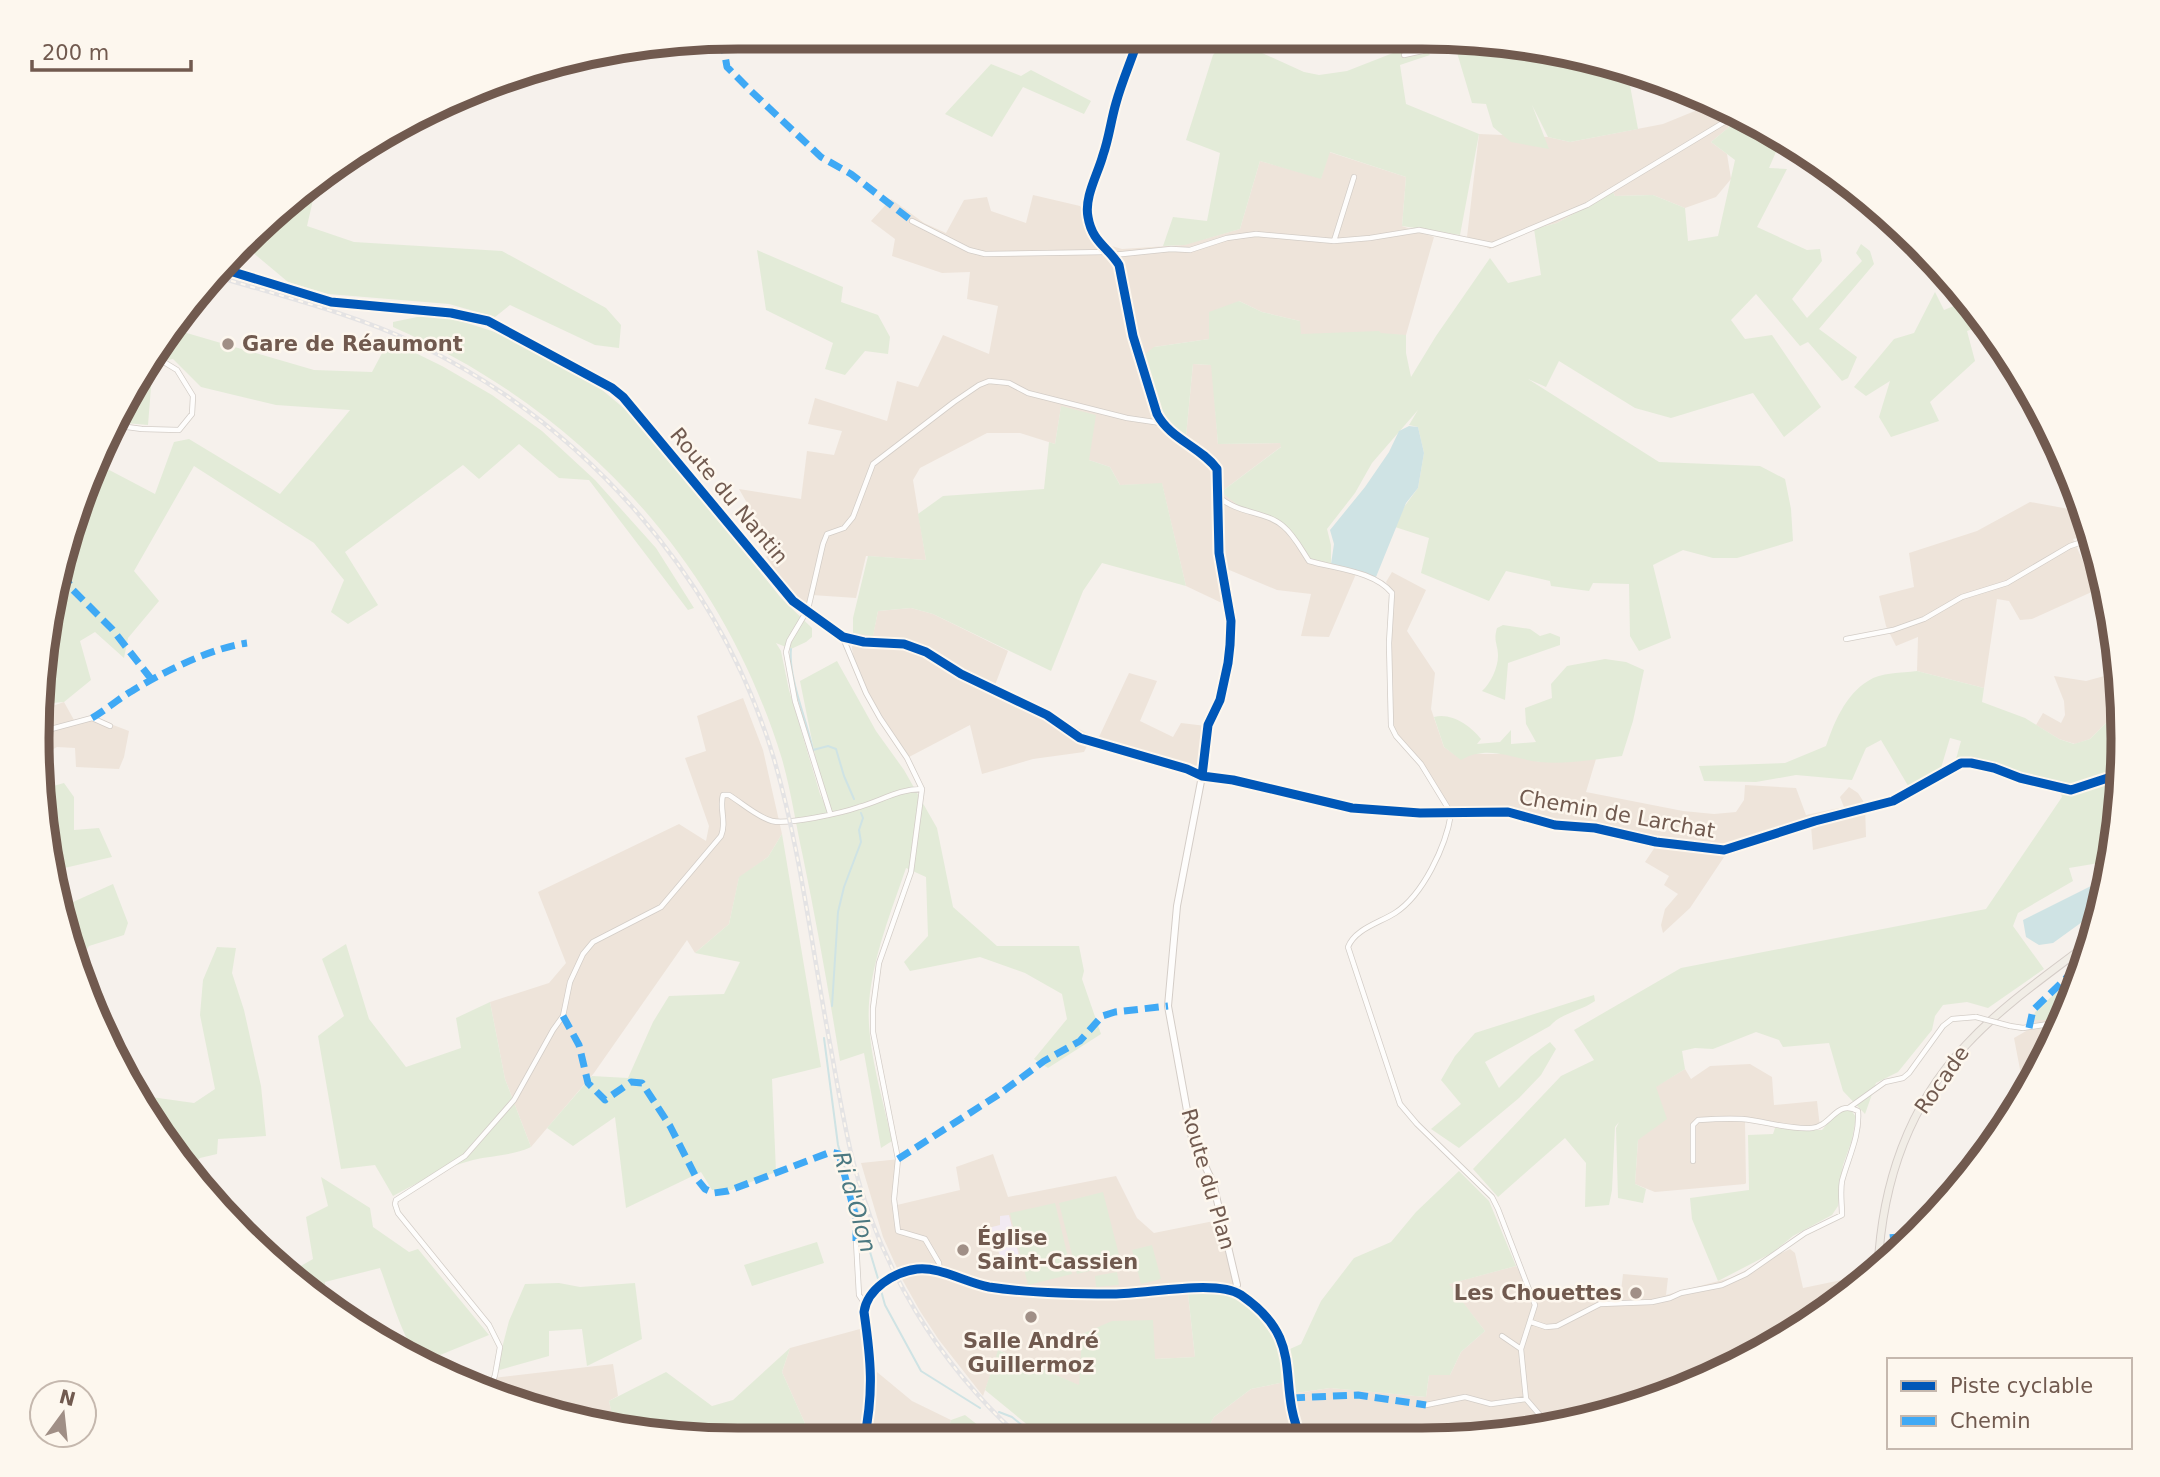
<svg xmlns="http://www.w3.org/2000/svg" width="2160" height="1477" font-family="'DejaVu Sans',sans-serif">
	<rect width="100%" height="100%" fill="#f6f1ec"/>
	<path fill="#eee4da" d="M1712,104L1717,106L1725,116L1729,127L1711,142L1727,154L1731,179L1716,197L1685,208L1653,195L1615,196L1613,192L1557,223L1534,229L1490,249L1467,237L1479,134L1548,137L1570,142L1663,124Z
		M1329,152L1406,177L1402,226L1434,237L1406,335L1300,334V321L1262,312L1239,301L1209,339L1154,347L1186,436L1193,364L1212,365L1218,444L1280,443L1282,446L1221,492L1286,525L1315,565L1356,574L1329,637L1301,636L1311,594L1277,590L1227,569L1224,604L1186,586L1162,484L1120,485L1110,467L1089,460L1061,407L1055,444L1020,433H987L920,468L913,480L926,560L866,556L856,598L812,595L805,607L793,595L766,557L774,550L739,489L801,499L807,451L834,455L842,431L808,424L815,398L887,421L897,381L918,387L943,335L989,354L998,306L967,299L970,272L942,273L892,256L895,239L871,221L891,199L924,223L946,233L964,200L987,197L991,211L1026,223L1033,195L1080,206L1108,245L1122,249L1183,245L1240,229L1260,161L1321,178Z
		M2074,482L2089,535L2073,539L2096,590L2032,619L2020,620L2009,601L1997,599L1984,688L1917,671L1918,637L1896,646L1886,626L1879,596L1914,587L1909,553L1977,531L2030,502L2069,509Z
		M1392,572L1426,590L1407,631L1435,673L1431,709L1444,747L1461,759L1472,754H1508L1540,762L1596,759L1586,792L1683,811L1714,814L1736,812L1744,800L1745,785L1796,788L1806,815L1844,807L1840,797L1849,787L1858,793L1865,804L1866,837L1813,850L1811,826L1724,857L1690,908L1663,933L1661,925L1665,909L1678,894L1664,885L1669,876L1645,862L1655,847L1519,817L1459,813L1441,801L1422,769L1390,729L1389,587L1386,582Z
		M911,608L933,614L1008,651L995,685L1098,739L1129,673L1157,681L1140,721L1173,737L1181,723L1206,726L1200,764L1186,771L1088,744L1084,752L1033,759L982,774L970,725L909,757L859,681L852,649L853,633L873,635L878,611Z
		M2108,675L2119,694L2120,709L2090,739L2075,744L2059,739L2036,725L2043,713L2061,723L2065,715L2064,701L2054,676L2086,681Z
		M743,698L763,750L782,834L768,857L739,878L729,924L695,953L687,940L594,1073L531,1147L505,1079L490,1002L549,983L566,963L538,892L679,824L706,841L709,826L685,758L706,751L697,716Z
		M64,702L74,720L92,717L129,731L124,757L119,769L76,767L75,748L57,747L39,757L41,710Z
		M2033,1020H2063L2029,1083L2023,1085L2014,1038L2035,1026Z
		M1750,1064L1772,1077L1774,1105L1817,1101L1820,1127L1794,1128L1745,1121L1746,1183L1745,1184L1655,1192L1635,1184L1638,1140L1655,1087L1685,1069L1691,1079L1710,1066Z
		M993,1154L1008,1197L1116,1176L1137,1218L1154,1233L1224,1219L1241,1285L1230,1292L1188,1294L1195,1357L1155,1359L1082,1334L1080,1386L999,1350L983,1396L939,1340L920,1311L902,1279L883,1237L861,1163L900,1159L895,1199L897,1205L960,1190L956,1167Z
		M1790,1249L1795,1253L1803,1288L1856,1277L1857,1285L1812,1322L1732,1368L1558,1427L1422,1440H1201L1214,1417L1251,1389L1285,1382L1291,1394L1330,1388L1426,1397L1429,1375H1450L1461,1352L1485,1331L1448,1284L1516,1266L1535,1295L1610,1298L1620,1300L1623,1274L1668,1278L1666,1295L1730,1278Z
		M871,1326L877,1372L912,1401L951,1420L947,1432L932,1428L929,1440H801L811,1437L782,1372L790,1348Z
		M613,1364L618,1396L609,1401L615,1428L601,1427L480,1390L476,1380Z"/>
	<path fill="#f2eaf2" d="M1009,1215L1020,1260L1002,1265L997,1246L992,1247L988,1228L1000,1225V1216Z"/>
	<path fill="#e3ebd8" d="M1485,43L1558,50L1627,69L1638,129L1570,142L1548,137L1532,105L1549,149L1511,142L1493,127L1486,104L1472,103L1455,46Z
		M1222,45L1262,53L1304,72L1319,75L1347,71L1393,53L1426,48L1430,55L1400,65L1406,104L1479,134L1460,235L1402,226L1406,177L1330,152L1321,179L1260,161L1240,229L1185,245L1163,246L1173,217L1207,221L1220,153L1186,140L1213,55Z
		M991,64L1021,76L1031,70L1091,101L1084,114L1023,87L992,137L945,114Z
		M1736,114L1772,131L1782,138L1769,168L1787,169L1757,227L1807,250L1820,249L1822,261L1792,299L1807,318L1862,261L1856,253L1861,244L1870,251L1874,264L1819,329L1857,357L1848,378L1842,381L1808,342L1800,346L1756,294L1731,320L1745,339L1772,335L1821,407L1784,437L1753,393L1671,418L1635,408L1559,361L1546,387L1528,379L1659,462L1760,466L1785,479L1791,509L1793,541L1737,558H1713L1683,550L1653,565L1671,638L1639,651L1630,636L1629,584L1593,583L1589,591L1551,586L1550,581L1506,571L1489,601L1421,573L1429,538L1395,527L1404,507L1418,488L1424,453L1418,427L1409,425L1418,410L1372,463L1355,493L1327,529L1331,545V564L1311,560L1286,525L1239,506L1221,492L1281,447L1280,443L1218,444L1211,365L1193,364L1186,436L1171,429L1161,416L1144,355L1154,347L1209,339V312L1239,301L1262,312L1300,321L1301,334L1379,331L1381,333L1406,335V353L1411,377L1436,336L1490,258L1508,283L1541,275L1534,229L1557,223L1613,192L1615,196L1653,195L1685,208L1688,241L1718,236L1735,160L1711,142L1729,127Z
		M317,183L307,226L354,242L502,251L606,308L621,325L619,348L595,345L510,305L495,317L449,304L328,294L288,282L245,246Z
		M757,250L843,287L841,302L878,315L890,337L888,354L865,351L845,375L825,369L833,343L766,310Z
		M1935,292L1944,310L1966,301L1985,325L1967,331L1975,361L1930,402L1939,421L1891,437L1879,417L1890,381L1866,396L1854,387L1894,339L1914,333Z
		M437,316L454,319L495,332L565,367L595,384L638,420L781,598L812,628V637L806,642L791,649L776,643L781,651L789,690L820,794L825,805L800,681L837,661L876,731L904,770L937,828L953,907L997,946H1079L1084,971L1082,979L1101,1034L1048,1068L1034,1059L1067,1019L1062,994L1025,973L980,957L910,971L904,962L928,936L926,877L906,868C891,912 873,956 869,1003C866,1046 883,1099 892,1141L881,1148L864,1053L840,1061C829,993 817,925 803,857C796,825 791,791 782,759C721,561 581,410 393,327V322L417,317Z
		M173,329L314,370L372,372L389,340L442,366L492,395L542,431L595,480L656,548L694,608L688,610L589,480L559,478L519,444L479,479L463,465L345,552L378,605L348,624L331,612L344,580L314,543L194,466L134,571L159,601L128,638L124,658L95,632L80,641L91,680L64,702L41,704L43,647L94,462L155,494L174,442L189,439L280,494L350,410L276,405L201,387L173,359L153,362L148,425L114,422L131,387Z
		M1061,406L1096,415L1089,460L1110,467L1120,485L1162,483L1186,586L1102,563L1083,591L1051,671L933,614L911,608L878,611L873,636L853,633V618L868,556L926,560L918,514L943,496L1044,489L1049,442L1055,444Z
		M1503,625L1530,629L1540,636L1550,633L1560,637V645L1508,663L1505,700L1482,691C1490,684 1498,668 1498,656C1498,644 1493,642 1497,628Z
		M1605,659L1626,662L1644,670L1633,721L1622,756C1597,759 1565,765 1540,762C1512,759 1489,744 1461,760L1444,747L1434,717C1451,712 1471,726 1481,739L1477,744L1500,742L1511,730V744L1536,742L1526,724L1525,708L1552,698L1551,684L1567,666Z
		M1917,671L1984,688L1982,702L2025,718L2059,739L2074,744L2090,739L2120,709L2123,739L2111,861L2069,868L2073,881L2018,913L2013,926L2044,969L1988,1008L1967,1002L1943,1005L1935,1016L1932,1030L1898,1072L1876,1083L1865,1114L1843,1091L1829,1043L1783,1047L1779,1040L1756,1032L1713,1049L1695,1048L1682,1051L1685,1069L1656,1087L1667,1119L1638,1140L1635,1184L1646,1189L1643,1203L1618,1198L1616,1128L1619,1122L1615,1127L1612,1190L1609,1205L1585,1207L1586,1163L1565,1138L1498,1197L1473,1169L1561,1076L1594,1060L1574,1030L1681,968L1986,909L2062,797L2058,786L1974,760L1956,759L1961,741L1950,738L1941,768L1910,789L1881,740L1866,748L1852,780L1796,775L1756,782L1704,781L1699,766L1785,763L1826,746C1834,723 1845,695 1868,681C1881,672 1901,673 1917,671Z
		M64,783L74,797V830L99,828L112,857L60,869L73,902L113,884L128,923L124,935L89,946L79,961L50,875L39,790Z
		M782,834L821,1067L772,1079L776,1172L731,1190H712L701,1172L626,1208L615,1117L573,1146L547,1128L592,1076L628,1078L653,1022L669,996L724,994L740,962L695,953L729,924L739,877L768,857Z
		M346,944L369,1019L406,1067L461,1048L456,1018L490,1002L505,1079L531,1147C512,1156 493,1155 473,1160C445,1167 419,1182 393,1196L375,1165L341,1169L318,1036L344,1016L322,959Z
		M217,947L236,948L232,973L244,1010L261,1086L266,1136L218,1139L217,1154L200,1158L189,1169L155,1129L138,1099L144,1096L194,1103L215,1089L200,1015L203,980Z
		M2081,969L2070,1007L2063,1020H2033L2035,1012Z
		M1594,995L1595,1001C1581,1011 1561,1013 1550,1026L1485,1062L1499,1088L1531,1056L1550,1042L1556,1049L1541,1075L1519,1098L1459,1148L1431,1129L1461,1104L1441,1080L1455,1056L1475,1033Z
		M1845,1110H1851L1856,1117L1852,1140L1843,1165L1838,1206L1832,1215L1793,1236L1772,1253L1718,1281L1692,1219L1690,1198L1749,1190L1748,1135L1773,1134L1775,1128L1822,1130L1833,1117Z
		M1459,1171L1489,1201L1516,1266L1449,1284L1485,1331L1461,1352L1450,1375H1429L1426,1397L1330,1388L1296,1393L1290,1349L1301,1344L1321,1301L1354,1258L1391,1242L1416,1212Z
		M321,1177L370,1208L373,1227L409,1252L418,1249L489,1335L423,1362C407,1353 388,1288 380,1268L325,1282L326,1303L301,1283L299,1267L313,1259L306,1217L328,1206Z
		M1103,1192L1121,1263L1077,1274L1059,1203Z
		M1055,1203L1072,1274L1028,1285L1010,1213Z
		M817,1242L824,1263L752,1286L744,1265Z
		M1152,1245L1161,1279L1141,1284L1132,1250Z
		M1117,1272L1119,1285L1096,1287L1095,1276Z
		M559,1283L580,1287L635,1283L642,1339L587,1366L582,1329L549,1331V1356L496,1371L509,1321L525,1284Z
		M1225,1292L1254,1311L1278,1344L1285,1382L1251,1389L1214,1417L1201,1440H1046L985,1390L998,1350L1079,1385L1082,1334L1112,1321L1153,1320L1155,1359L1195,1357L1188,1294Z
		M790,1348L782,1372L811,1437L801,1440H738L615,1428L609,1401L666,1372L712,1406L733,1400Z
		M965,1415L997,1440H929L932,1428L947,1432L951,1420Z"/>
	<path fill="#cfe3e4" d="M1409,426L1418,427L1424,453L1418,488L1406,503L1376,577L1331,564L1334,544L1330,530L1365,487L1389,452L1399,431Z
		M2109,877L2100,909L2053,943L2039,945L2026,937L2023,920Z"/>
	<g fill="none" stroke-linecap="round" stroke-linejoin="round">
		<path stroke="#cfe3e4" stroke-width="2" d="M791,649C788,677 807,721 813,750L828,746L836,749L844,776L854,799
			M832,1006L838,912L844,887L861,842L859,830L863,818L861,813
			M824,1038L838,1145L879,1282
			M880,1287L885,1305L921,1371L980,1408
			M999,1412L1012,1417L1040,1440"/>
		<g stroke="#d3cdc7" stroke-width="6">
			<path id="street" d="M1139,37C1132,59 1122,81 1116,103C1111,120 1109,138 1103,155C1098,174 1084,197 1088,217C1092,242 1108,247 1119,265L1133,336L1157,414C1170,439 1201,447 1217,469L1219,553L1231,621L1230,645L1228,663L1220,700L1208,725L1202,776L1233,780L1352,808L1420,813L1508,812L1555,825L1595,828L1656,842L1724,850L1815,821L1893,801L1961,763H1971L1994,768L2020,778L2071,790L2120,774
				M1404,55L1467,41
				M912,221L969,250L985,254L1106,252
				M1334,241L1354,177
				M1113,255L1171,249L1190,250L1227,238L1256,234L1334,241L1370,238L1419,230L1492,245L1587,205L1726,121L1732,113
				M112,425L142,429L179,430L192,414L193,396L177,370L154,356
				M1219,497C1238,514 1266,511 1283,526C1294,535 1301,549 1309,561C1336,569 1374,571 1392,593L1389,643L1391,726L1396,736L1421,764L1451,813
				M843,638L866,693L880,718L907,758L922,789L911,872L879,963L873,1008V1032L898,1159L894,1199L898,1231L925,1239L939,1263L940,1273
				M1846,639L1893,630L1924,619L1962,597L2007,583L2070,546L2091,539
				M40,732L92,718L110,726
				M830,813L795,701L786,652L789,641L808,609L823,544L827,534L844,528L853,517L873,464L954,402L979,385L989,381L1009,383L1028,393L1127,418L1161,423
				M1451,814C1446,846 1423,895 1395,913C1379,923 1355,929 1348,947L1400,1104L1417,1124L1492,1197L1498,1209L1535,1305L1521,1349L1526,1399L1551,1428
				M2010,1026L2023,1028L2062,1022
				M1850,1107L1885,1082L1903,1078L1909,1073L1943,1026L1952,1019L1976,1017
				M856,1241L859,1295L865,1304
				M1531,1322L1546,1327L1557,1326L1600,1304L1652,1302L1670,1298L1681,1293L1722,1285L1746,1274L1805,1233L1842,1215C1842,1204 1840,1192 1842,1181C1848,1158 1860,1136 1858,1111C1836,1099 1832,1126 1812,1128C1789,1130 1765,1121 1742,1119C1727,1118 1712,1119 1698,1120L1693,1125V1161
				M1502,1336L1521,1349
				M489,1393L495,1375L500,1347L489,1325L398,1213L395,1204L396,1200L465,1156L514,1100L553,1030L563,1016L570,982L583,954L593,942L661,907L721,836C727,822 719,808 723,795H729C742,803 757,817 772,821C787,825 842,813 859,807C881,801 898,789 922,789
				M1426,1405L1465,1397L1491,1404L1526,1399"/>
		</g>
		<g stroke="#d4cdc7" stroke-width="8">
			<path id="secondary" d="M220,268L331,302L451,313L488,321L612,388L623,397L793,601L843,637L864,642L904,644L926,652L961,674L1047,715L1080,738L1187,769L1202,776L1177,906L1168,1006L1192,1138L1213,1183L1237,1285L1234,1291
				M904,1273L924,1268L980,1285L1052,1292L1144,1294L1219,1286L1234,1291L1261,1313L1283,1341L1288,1359L1293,1413L1302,1440
				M864,1440L870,1409L872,1376L864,1312L869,1296L877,1287"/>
		</g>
		<g stroke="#d4ccc7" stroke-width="9">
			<path id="primary" d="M1878,1268C1882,1185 1908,1106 1966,1045C2002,1006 2047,975 2089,943"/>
		</g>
		<use href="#street" stroke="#fefdfc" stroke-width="4.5"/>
		<use href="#secondary" stroke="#fefdfc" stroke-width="6"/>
		<use href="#primary" stroke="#f1ede6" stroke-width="7"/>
		<g stroke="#e4e3e4" stroke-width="4.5">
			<path id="rail" d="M212,275C280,296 351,313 415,343C585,424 720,578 774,759C801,852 812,950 830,1044C837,1082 843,1120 852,1157C879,1267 938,1364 1023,1440"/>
		</g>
		<use href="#rail" stroke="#fdf7ee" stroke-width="2" stroke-dasharray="5" stroke-linecap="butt"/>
		<g stroke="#d3cdc7" stroke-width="6" stroke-linecap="butt">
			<path id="street-bridge" d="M1976,1017L2010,1026"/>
		</g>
		<g stroke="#d4cdc7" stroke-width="8" stroke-linecap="butt">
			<path id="secondary-bridge" d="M877,1287L904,1273"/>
		</g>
		<use href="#street-bridge" stroke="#fefdfc" stroke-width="4.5"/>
		<use href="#secondary-bridge" stroke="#fefdfc" stroke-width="6"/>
		<path stroke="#3fa9f5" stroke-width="7" stroke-dasharray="14 7" stroke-linecap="butt" d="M722,39L727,67L751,91L821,157L851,174L912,221
			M63,572L72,589L112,629L152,680
			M92,718C106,710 118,699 132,691C163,672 211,648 247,643
			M563,1016L579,1045L588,1083L605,1100L631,1082L642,1083L670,1126L697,1179L705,1189L714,1193L728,1191L831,1152L839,1154L856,1218V1241
			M2029,1028L2033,1010L2083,962
			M898,1159L998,1095L1044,1061L1080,1041L1102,1016L1115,1012L1168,1006
			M1893,1234L1895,1253
			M1291,1398L1358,1395L1426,1405"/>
		<g stroke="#fdf7ee" stroke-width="13">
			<path id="cycleway" d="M1139,37C1132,59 1122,81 1116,103C1111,120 1109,138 1103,155C1098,174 1084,197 1088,217C1092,242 1108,247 1119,265L1133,336L1157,414C1170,439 1201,447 1217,469L1219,553L1231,621L1230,645L1228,663L1220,700L1208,725L1202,776
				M220,268L331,302L451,313L488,321L612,388L623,397L793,601L843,637L864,642L904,644L926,652L961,674L1047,715L1080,738L1187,769L1202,776L1233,780L1352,808L1420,813L1508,812L1555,825L1595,828L1656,842L1724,850L1815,821L1893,801L1961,763H1971L1994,768L2020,778L2071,790L2120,774
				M864,1440C874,1392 871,1360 864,1312C867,1289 894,1272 917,1269C938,1266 967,1283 989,1287C1028,1293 1071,1294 1111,1294C1144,1295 1216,1278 1241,1295C1309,1342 1274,1381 1302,1440"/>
		</g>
		<use href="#cycleway" stroke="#0057b8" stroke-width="9"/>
	</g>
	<g fill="#a08f86" stroke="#fdf7ee" stroke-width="2.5">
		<circle cx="228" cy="344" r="7"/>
		<circle cx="963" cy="1250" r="7"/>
		<circle cx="1636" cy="1293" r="7"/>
		<circle cx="1031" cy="1317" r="7"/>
	</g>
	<g text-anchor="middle" stroke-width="5" stroke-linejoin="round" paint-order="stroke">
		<g font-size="21" font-weight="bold" fill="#715a4f" stroke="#fdf7ee" text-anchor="start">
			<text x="242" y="351">Gare de Réaumont</text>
			<text x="977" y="1245">Église<tspan x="977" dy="24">Saint-Cassien</tspan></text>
			<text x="1622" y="1300" text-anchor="end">Les Chouettes</text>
			<text x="1031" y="1348" text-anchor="middle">Salle André<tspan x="1031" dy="24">Guillermoz</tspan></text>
		</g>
		<g font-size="21" fill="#715a4f" stroke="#fdf7ee">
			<text transform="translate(729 496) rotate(50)" y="7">Route du Nantin</text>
			<text transform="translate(1617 814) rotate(10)" y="7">Chemin de Larchat</text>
			<text transform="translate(1942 1080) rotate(-55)" y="7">Rocade</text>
			<text transform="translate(1208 1179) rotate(74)" y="7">Route du Plan</text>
		</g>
		<g font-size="23" font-style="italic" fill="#4c7981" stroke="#fdf7ee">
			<text transform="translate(855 1202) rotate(74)" y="8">Ri d'Olon</text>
		</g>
	</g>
	<path d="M0 0H2160V1477H0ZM738 49H1422A689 689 0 0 1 2111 738V739A689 689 0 0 1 1422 1428H738A689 689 0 0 1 49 739V738A689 689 0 0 1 738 49Z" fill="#fdf7ee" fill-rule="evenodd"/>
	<path fill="none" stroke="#715a4f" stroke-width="9" d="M738 49H1422A689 689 0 0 1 2111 738V739A689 689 0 0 1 1422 1428H738A689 689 0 0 1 49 739V738A689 689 0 0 1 738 49Z"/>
	<rect x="1887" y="1358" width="245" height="91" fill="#fdf7ee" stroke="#c5b8ae" stroke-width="2"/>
	<rect x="1901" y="1381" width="35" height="10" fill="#0057b8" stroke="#c5b8ae" stroke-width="2"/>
	<text x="1950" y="1393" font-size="21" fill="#715a4f">Piste cyclable</text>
	<rect x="1901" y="1416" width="35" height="10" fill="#3fa9f5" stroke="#c5b8ae" stroke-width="2"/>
	<text x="1950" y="1428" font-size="21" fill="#715a4f">Chemin</text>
	<g transform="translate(63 1414) rotate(15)"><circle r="33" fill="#fdf7ee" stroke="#c5b8ae" stroke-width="2"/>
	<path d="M0-5L12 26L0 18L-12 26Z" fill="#a08f86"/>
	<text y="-10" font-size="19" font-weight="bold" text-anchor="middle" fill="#715a4f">N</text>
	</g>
	<path d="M32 60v10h159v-10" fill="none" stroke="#715a4f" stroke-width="3.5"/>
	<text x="42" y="60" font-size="21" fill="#715a4f" stroke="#fdf7ee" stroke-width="5" paint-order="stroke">200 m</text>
</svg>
